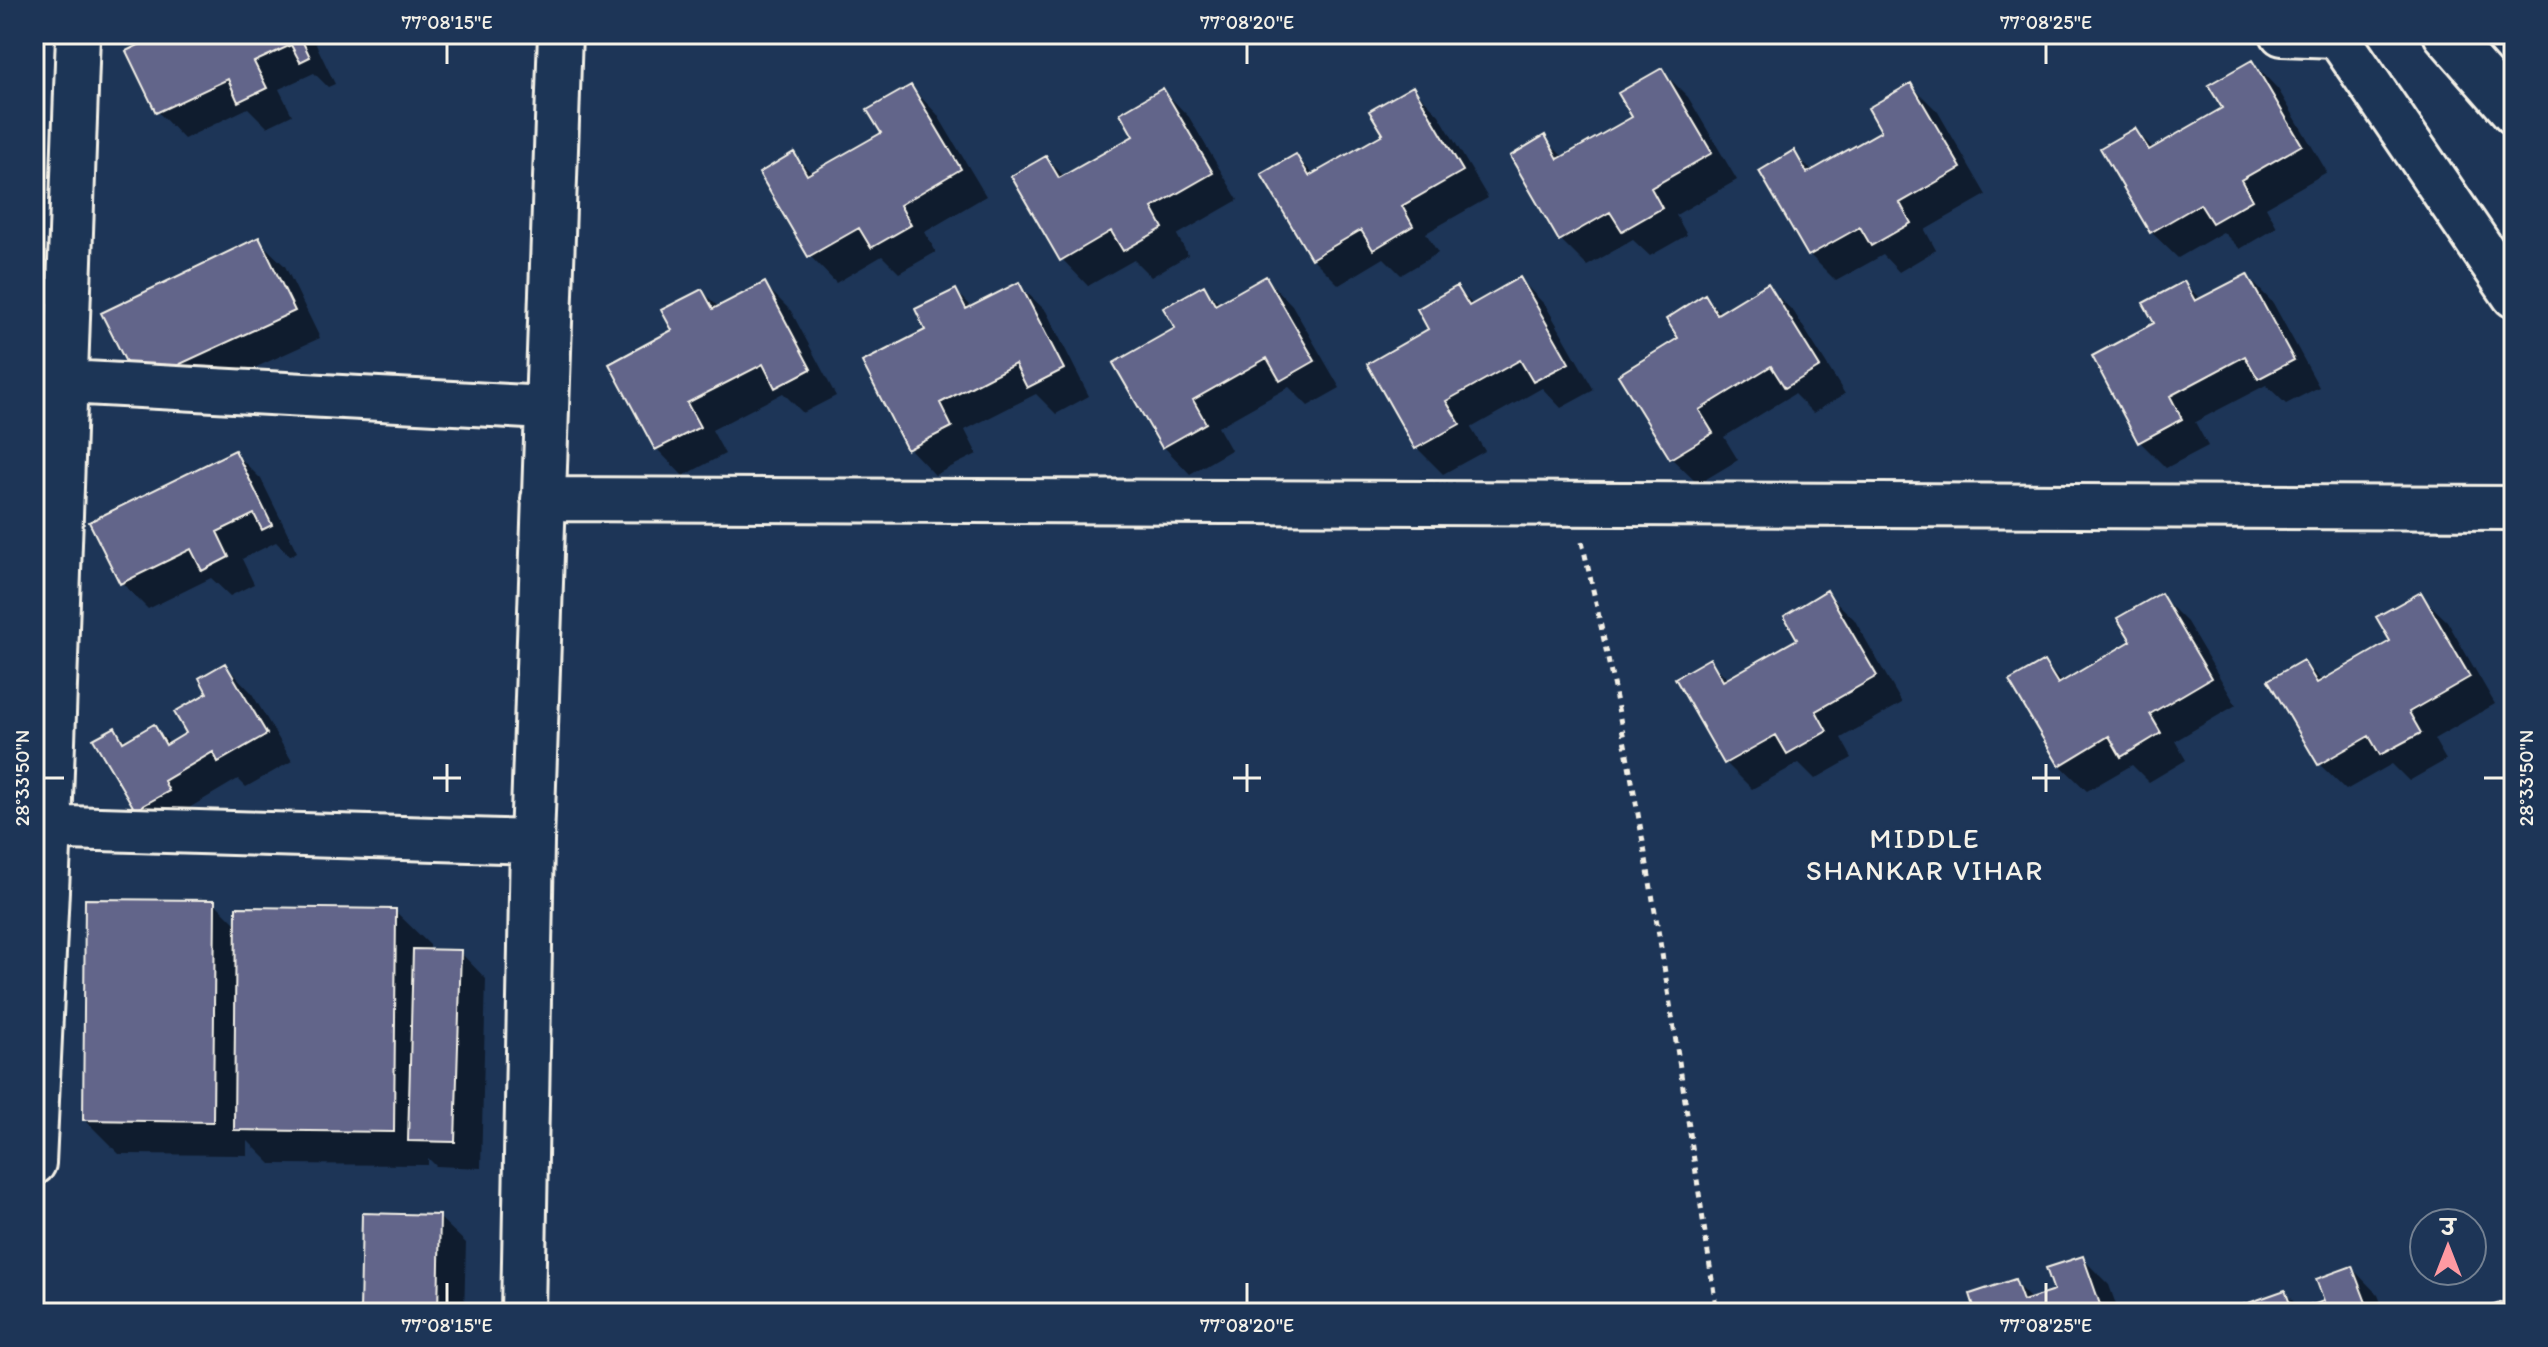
<svg xmlns="http://www.w3.org/2000/svg" width="2548" height="1347" font-family="Itim,'Playpen Sans Deva',sans-serif">
	<rect width="100%" height="100%" fill="#1d3557"/>
	<filter id="ink" filterUnits="userSpaceOnUse"><feTurbulence type="fractalNoise" baseFrequency=".0125" numOctaves="2"/><feDisplacementMap in="SourceGraphic" scale="16" xChannelSelector="R" yChannelSelector="G"/><feConvolveMatrix kernelMatrix="1 2 1 2 8 2 1 2 1" color-interpolation-filters="sRGB"/></filter>
	<g filter="url(#ink)">
		<path fill="#0007" d="M166,34H311L335,84L328,87L314,73L279,89L292,115L267,127L248,108L184,139L158,112Z
			M2495,34H2514V62L2511,50Z
			M2252,62L2278,89L2327,172L2266,207L2277,227L2240,249L2223,232L2178,258L2151,232L2135,130L2154,149L2225,109Z
			M1662,71L1688,97L1737,180L1676,215L1687,235L1650,256L1633,240L1587,266L1561,240L1544,138L1564,158L1634,117Z
			M1911,85L1938,112L1986,195L1925,230L1936,250L1899,272L1883,255L1836,281L1810,255L1794,153L1813,172L1884,132Z
			M911,87L937,114L986,196L925,232L936,252L899,273L882,256L836,283L810,256L761,173L793,155L813,174L883,134Z
			M1413,88L1439,115L1488,198L1426,233L1438,253L1401,275L1384,258L1339,285L1312,258L1296,156L1315,176L1386,135Z
			M1163,90L1189,117L1238,200L1177,235L1188,255L1151,277L1134,260L1088,286L1062,259L1046,158L1065,177L1135,137Z
			M258,240L285,266L320,338L165,409L139,383Z
			M2247,276L2273,303L2319,387L2286,404L2266,385L2195,422L2208,446L2166,468L2140,442L2156,324L2184,283L2201,300Z
			M1266,278L1292,305L1340,388L1308,406L1289,387L1218,427L1231,450L1190,474L1164,447L1116,364L1178,328L1203,287L1220,304Z
			M1520,279L1546,306L1594,390L1561,408L1542,388L1471,428L1485,451L1443,474L1417,448L1431,330L1457,288L1474,306Z
			M765,285L791,311L836,396L803,413L783,393L712,430L725,454L683,476L657,449L674,331L702,291L719,308Z
			M1019,285L1046,311L1089,396L1056,414L1036,394L965,430L977,454L935,475L909,448L928,331L956,291L973,308Z
			M1767,286L1794,312L1845,394L1813,413L1794,394L1724,437L1738,460L1698,484L1671,458L1681,339L1705,297L1722,314Z
			M235,453L261,479L297,552L290,556L276,542L242,559L254,584L230,596L211,578L148,609L122,583Z
			M1827,593L1854,619L1902,703L1841,738L1852,758L1815,779L1799,763L1752,789L1726,763L1710,661L1729,680L1800,639Z
			M2420,595L2447,621L2495,704L2434,739L2446,760L2409,781L2392,764L2346,790L2319,764L2303,662L2323,682L2393,641Z
			M2161,596L2187,622L2236,705L2175,741L2186,760L2149,782L2132,765L2087,791L2060,765L2043,663L2063,683L2133,642Z
			M225,665L251,692L292,761L246,787L238,779L189,808L194,818L163,835L137,809L114,729L127,742L153,727L171,744L189,734Z
			M214,902L238,926L395,911L430,945V951L460,952L486,979L481,1168L436,1166L428,1158V1165L271,1164L247,1140V1155L119,1154L85,1120Z
			M439,1217L466,1243L464,1313H362Z
			M2082,1258L2109,1285L2119,1313H1978L2014,1282L2032,1300L2056,1292Z
			M2352,1268L2378,1295L2385,1313H2245L2284,1292L2303,1311L2326,1302Z"/>
		<path fill="#62658a" stroke="#f4f1e8" stroke-width="2" d="M161,34H299L310,57L300,62L291,45L254,62L267,88L238,102L228,79L156,113L126,51Z
			M2514,45V65L2504,53Z
			M2252,60L2302,145L2241,180L2252,200L2212,223L2200,204L2150,233L2100,148L2135,128L2149,150L2222,108L2208,85Z
			M1662,68L1712,153L1651,188L1662,208L1622,231L1610,212L1559,241L1510,156L1545,135L1558,159L1632,117L1618,93Z
			M1911,83L1961,168L1900,203L1911,223L1871,246L1860,227L1808,256L1759,171L1794,150L1807,173L1881,131L1868,108Z
			M911,85L961,169L900,205L911,225L871,248L859,228L808,257L759,173L794,152L807,175L881,133L867,110Z
			M1413,86L1463,171L1402,206L1413,226L1373,250L1361,230L1311,259L1261,174L1296,154L1309,176L1383,134L1369,111Z
			M1163,88L1213,173L1152,208L1163,228L1123,251L1111,231L1060,261L1011,176L1046,156L1059,178L1133,136L1120,113Z
			M259,237L295,311L137,384L101,313Z
			M2247,274L2294,360L2258,379L2245,356L2170,396L2182,419L2138,443L2092,356L2154,323L2143,303L2184,281L2195,301Z
			M1266,276L1315,361L1280,381L1267,358L1193,400L1206,423L1162,448L1113,363L1175,328L1163,308L1204,285L1215,305Z
			M1520,277L1569,363L1533,382L1520,360L1446,401L1460,424L1415,449L1367,364L1428,329L1417,309L1457,286L1469,306Z
			M765,282L811,369L775,388L763,364L687,403L700,427L655,450L609,364L672,330L661,310L702,289L713,309Z
			M1019,282L1064,369L1027,388L1015,364L940,403L952,427L907,450L862,362L925,330L915,309L956,289L966,309Z
			M1768,283L1820,367L1785,388L1771,366L1699,410L1713,433L1670,459L1618,375L1678,338L1666,319L1705,294L1717,314Z
			M235,450L272,525L262,530L254,514L217,532L229,557L202,571L191,549L120,584L89,522Z
			M1827,590L1877,676L1816,711L1827,731L1787,754L1776,735L1724,764L1675,678L1710,658L1723,681L1797,639L1784,616Z
			M2421,592L2470,677L2409,712L2421,733L2380,755L2369,736L2318,765L2268,680L2303,660L2317,683L2390,641L2376,617Z
			M2161,593L2211,678L2150,714L2161,733L2121,757L2109,736L2059,766L2009,681L2044,661L2058,684L2131,641L2117,618Z
			M225,663L267,734L218,762L213,752L164,781L169,791L135,810L93,739L115,727L123,742L154,724L166,745L186,733L174,712L207,693L199,678Z
			M85,899L215,900L213,1122L83,1120Z
			M236,907L396,909L394,1132L234,1130Z
			M413,949L461,950L455,1142L408,1141Z
			M362,1213L440,1215L438,1313H360Z
			M2083,1256L2103,1313H1976L1970,1294L2015,1279L2023,1301L2054,1291L2046,1268Z
			M2352,1266L2370,1313H2242L2240,1306L2285,1290L2293,1312L2324,1301L2316,1279Z
			M2514,1298V1313H2484L2483,1309Z
			M1937,1306L1940,1313H1918Z"/>
		<g fill="none" stroke-linecap="round" stroke-linejoin="round">
			<g stroke="#f4f1e8" stroke-width="48">
				<path id="minor" d="M2282,34L2337,36
					M2336,34L2514,296
					M2445,34L2514,113
					M66,382L546,408
					M543,499L2514,508
					M34,827L532,842
					M34,1163L50,827L78,34
					M523,1313L532,842L560,34"/>
			</g>
			<path stroke="#f4f1e8" stroke-width="5" stroke-dasharray="6 6" stroke-linecap="butt" d="M1582,542C1642,796 1678,1055 1717,1313"/>
			<use href="#minor" stroke="#1d3557" stroke-width="42"/>
		</g>
	</g>
	<path fill="none" stroke="#f4f1e8" stroke-width="3" d="M447,44V64M1247,44V64M2046,44V64M447,764V792M1247,764V792M2046,764V792M44,778H64M433,778H461M1233,778H1261M2032,778H2060M2484,778H2504M447,1283V1303M1247,1283V1303M2046,1283V1303"/>
	<g text-anchor="middle" stroke-width="6" stroke-linejoin="round" paint-order="stroke">
		<g font-size="28" letter-spacing="2" fill="#f4f1e8" stroke="#1d3557">
			<text x="1925" y="848">MIDDLE<tspan x="1925" dy="32">SHANKAR VIHAR</tspan></text>
		</g>
	</g>
	<rect width="2548" height="1347" fill="none" stroke="#1d3557" stroke-width="88"/>
	<g transform="translate(2448 1247)"><circle r="38" fill="#1d3557" stroke="#738091" stroke-width="2"/>
	<path d="M0-6L14 30L0 20L-14 30Z" fill="#ff9aa2"/>
	<text y="-12" font-size="22" font-weight="bold" text-anchor="middle" fill="#f4f1e8">उ</text>
	</g>
	<rect x="44" y="44" width="2460" height="1259" fill="none" stroke="#f4f1e8" stroke-width="3"/>
	<g font-size="20" text-anchor="middle" fill="#f4f1e8">
		<text x="447" y="29">77°08'15"E</text>
		<text x="1247" y="29">77°08'20"E</text>
		<text x="2046" y="29">77°08'25"E</text>
		<text transform="translate(22 778) rotate(-90)" y="7">28°33'50"N</text>
		<text transform="translate(2526 778) rotate(-90)" y="7">28°33'50"N</text>
		<text x="447" y="1332">77°08'15"E</text>
		<text x="1247" y="1332">77°08'20"E</text>
		<text x="2046" y="1332">77°08'25"E</text>
	</g>
</svg>
